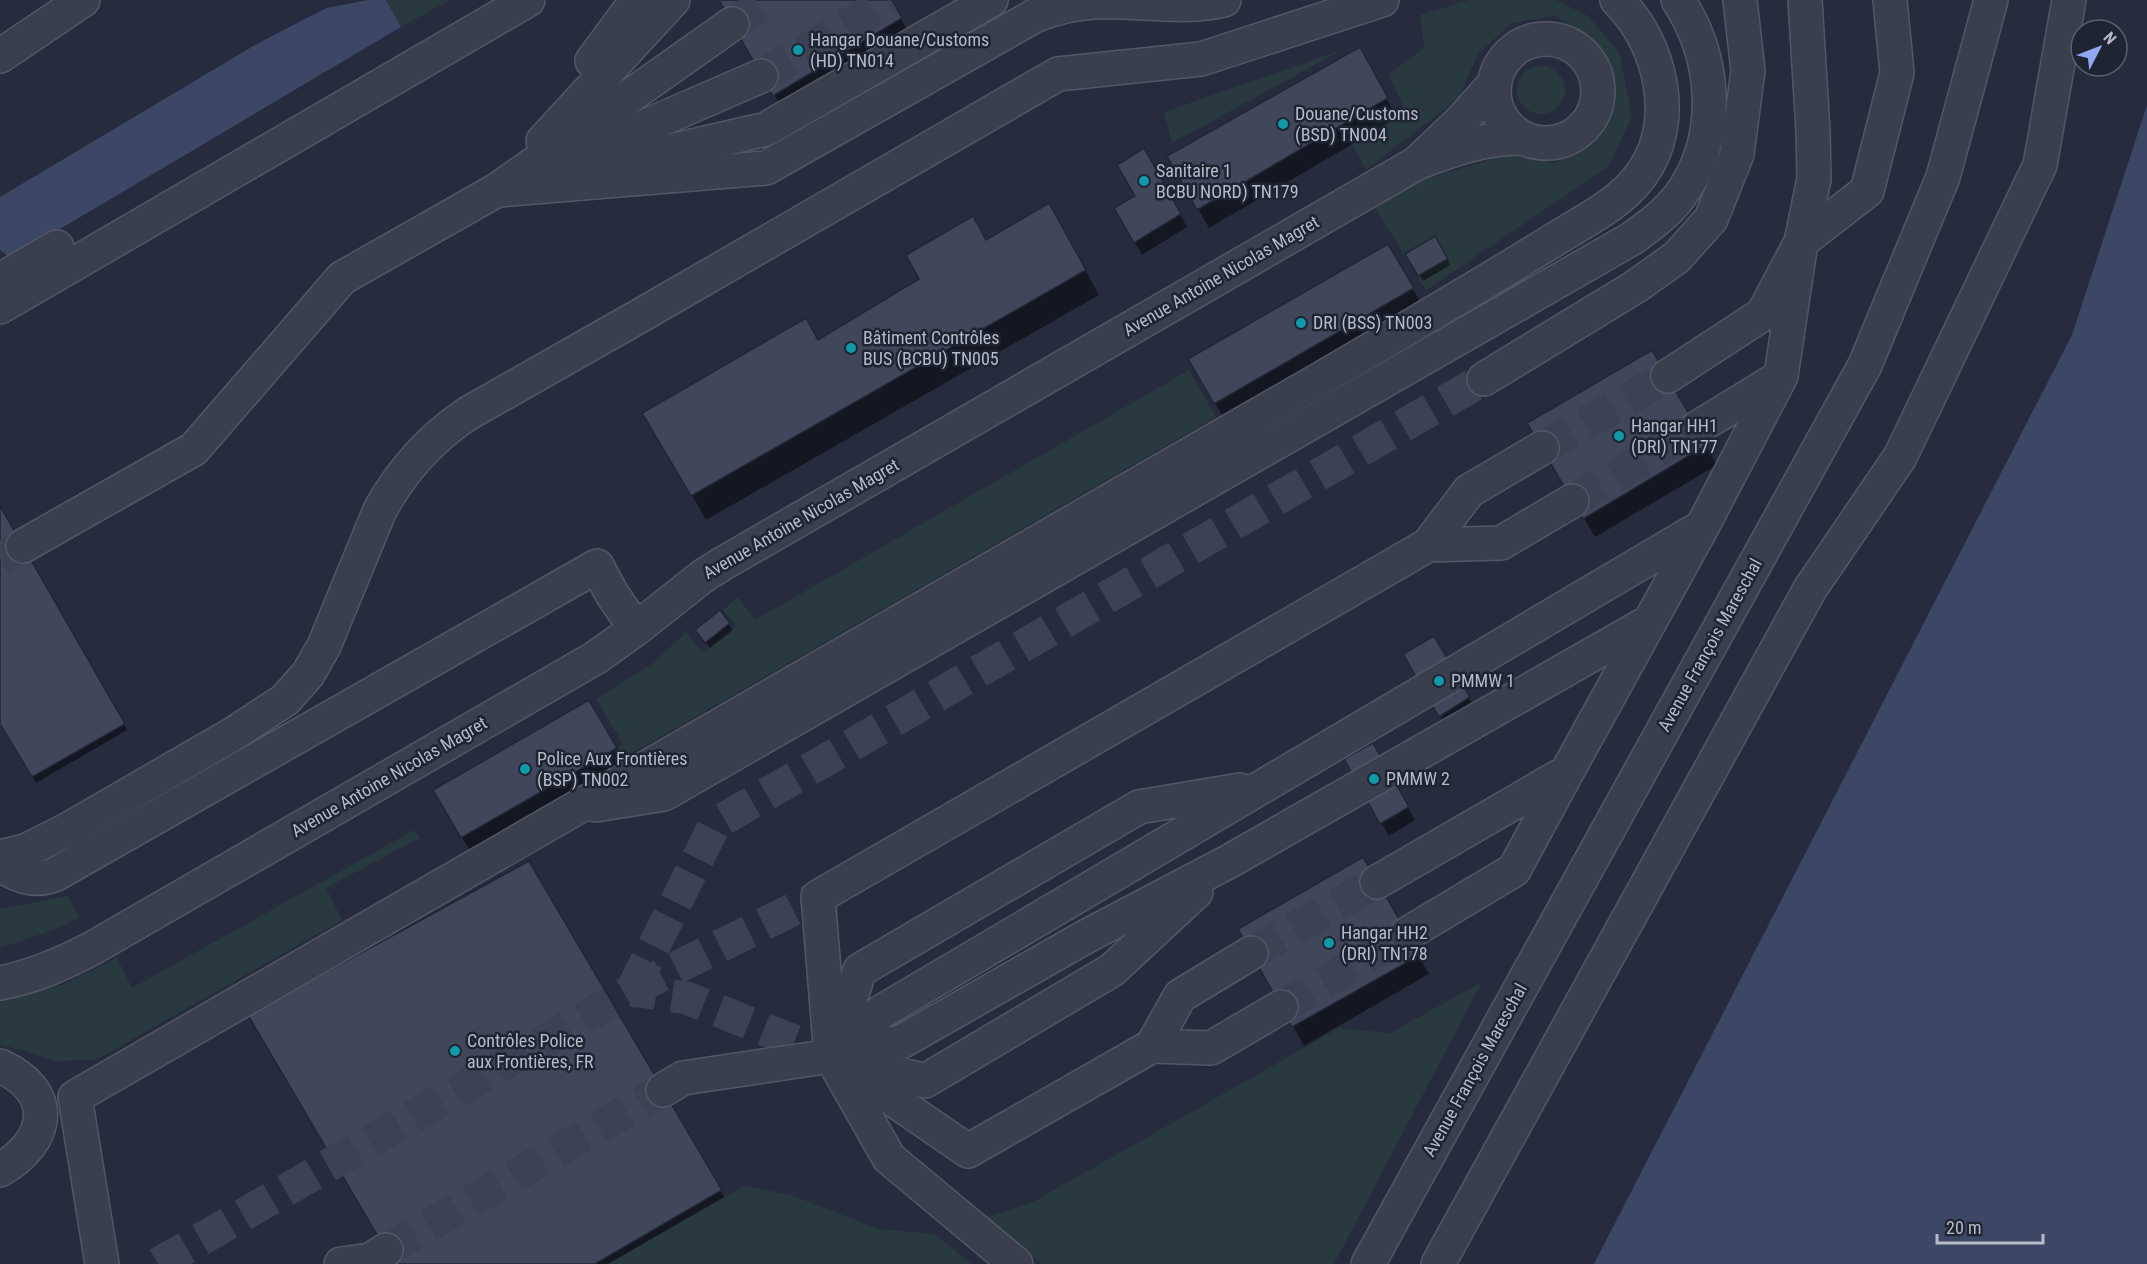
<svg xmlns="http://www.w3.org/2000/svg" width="2147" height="1264" font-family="'Roboto Condensed',sans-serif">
	<rect width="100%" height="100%" fill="#262c3e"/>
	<path fill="#28393f" d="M386,0H450L401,27Z
		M1469,0H1556L1588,16L1619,52L1632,117L1608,167L1426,290L1375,208L1411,184L1508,154L1553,163L1587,147L1604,122L1615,89L1607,60L1591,40L1556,16L1512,23L1478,54L1459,98L1366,170L1349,138L1403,107L1389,74L1424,48L1420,15Z
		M1344,49L1172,143L1164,112Z
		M1517 90a24 24 0 1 1 48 0a24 24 0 1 1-48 0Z
		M1189,370L1216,417L603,770L598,761L623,744L596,699L652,664L686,632L703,652L736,625L723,610L738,597L755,620Z
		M414,830L420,838L326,888L342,920L96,1060L57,1061L0,1044V1001L64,984L117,958L132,988Z
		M68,896L79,917L59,928L0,948V909Z
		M1482,982L1334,1264H1042L984,1218L1033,1202L1339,1028L1390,1033Z
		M745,1186L791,1195L879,1229L934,1234L972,1264H607Z"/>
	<path fill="#3c4766" d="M368,0H386L401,27L11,258L0,250V197L255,45L301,21L327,8Z
		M2147,105V1264H1594L2072,335Z"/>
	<path fill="#0007" d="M721,0H890L912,38L785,114Z
		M1371,69L1397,118L1209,228L1169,157Z
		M1144,150L1187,227L1142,255L1116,209L1136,196Z
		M1063,230L1099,295L706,520L645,413L818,342L987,242Z
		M1435,238L1450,265L1423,281L1407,254Z
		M1412,288L1423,307L1226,422L1190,360Z
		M1651,352L1717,465L1595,537L1529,423Z
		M0,510L127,730L36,783L0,720Z
		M720,612L733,630L710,648L700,636Z
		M1433,638L1476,710L1448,729L1405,655Z
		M588,702L626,768L473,856L435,791Z
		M1372,745L1415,820L1389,836L1346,760Z
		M1363,859L1429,974L1304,1046L1240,929Z
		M528,863L724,1197L608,1264H395Z"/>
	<path fill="#40475b" stroke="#212635" stroke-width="1.5" d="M719,0H892L902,18L773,96Z
		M1360,47L1388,98L1197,210L1167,156Z
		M1144,148L1181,214L1134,243L1114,208L1135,196L1117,165Z
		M1049,203L1086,270L691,496L642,413L806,318L818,340L919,279L906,255L973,216L986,240Z
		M1435,236L1448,259L1418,276L1405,254Z
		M1388,244L1414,288L1214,404L1188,359Z
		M1652,350L1707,445L1583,519L1527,423Z
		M0,506L125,724L32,777L0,724Z
		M720,610L730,623L705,643L695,630Z
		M1434,636L1470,697L1439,717L1403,654Z
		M589,700L617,748L461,838L433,790Z
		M1373,743L1409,807L1380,824L1344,759Z
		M1363,857L1420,955L1292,1027L1238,929Z
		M529,861L722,1190L595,1264H394L248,1015Z"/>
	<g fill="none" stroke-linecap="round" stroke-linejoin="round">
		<path stroke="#3c4153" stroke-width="33" stroke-dasharray="33 16" stroke-linecap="butt" d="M732,24L771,0
			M761,76L890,0
			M1542,448L1668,376
			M1572,501L1697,428
			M0,559L23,546
			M1251,953L1377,882
			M632,990L715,824L1484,379
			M632,990L818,897
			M1281,1007L1407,934
			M386,1250L663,1090
			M158,1264L632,990L687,998L831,1056"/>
		<g stroke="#525766" stroke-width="36">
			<path id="minor" d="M1494 91a52 52 0 1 1 104 0a52 52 0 1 1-104 0Z
				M0,56L83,0
				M592,61L637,0
				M1494,84L1463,119L1417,163C1452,150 1486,137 1524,138
				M543,141L673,0
				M570,159L761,76
				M614,164L766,129L991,0
				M499,190L766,168L1036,15C1055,8 1074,3 1094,2C1138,0 1182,10 1224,0
				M0,280L57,247
				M0,307L528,0
				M1668,376L1763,314L1801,242L1867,191L1897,73L1890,0
				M1484,379L1635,287L1677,257L1711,219L1737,154L1748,71L1740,0
				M1697,428L1780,377
				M1428,545L1501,543L1572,501
				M23,546L194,449L342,278L497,190L732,24
				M596,805L664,794L1631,239C1648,227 1666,214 1679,197C1722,139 1717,59 1678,0
				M0,857L25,851L67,830L233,734L285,700L308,674L324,646L380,510C402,470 429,440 467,414L643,314L1058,74L1201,59L1382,0
				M0,864C18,877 36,883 56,874L597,566L612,594L636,629
				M1377,882L1567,772L1702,527L1781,376L1801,242L1814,179L1813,131L1805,0
				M1407,934L1514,870L1567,772
				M0,983C33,977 62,964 91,949L595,658L636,629L703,576L722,564L1417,163
				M1152,1046L1211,1048L1281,1007
				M831,1056L881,1012L1700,528
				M832,1056L901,1042L1087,936L1228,862L1649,622
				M837,1061L968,1151L1152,1046L1180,996L1251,953
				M853,1062L925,1081L1112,970L1196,892
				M0,1066C58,1092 50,1141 0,1170
				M663,1090L683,1078L831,1056L818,897L1428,545L1469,491L1542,448
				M102,1264L75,1097L1322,378C1401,332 1480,286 1557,238C1586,220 1621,203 1641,175C1680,122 1661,43 1617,0
				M341,1264L370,1260L386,1250
				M1016,1264L889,1158L831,1056L860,970L1139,807L1240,790
				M1368,1264L1865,365L1943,177L1991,0
				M1438,1264L1810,589L1900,457L2040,165L2069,0"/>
		</g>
		<use href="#minor" stroke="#3a3f4e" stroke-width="33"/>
	</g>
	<g fill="#0f9aa8" stroke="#1f2433" stroke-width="2">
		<circle cx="798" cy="50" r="6"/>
		<circle cx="1283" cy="124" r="6"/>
		<circle cx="1144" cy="181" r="6"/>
		<circle cx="1301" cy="323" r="6"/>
		<circle cx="851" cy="348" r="6"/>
		<circle cx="1619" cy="436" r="6"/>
		<circle cx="1439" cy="681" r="6"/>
		<circle cx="525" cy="769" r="6"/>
		<circle cx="1374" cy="779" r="6"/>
		<circle cx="1329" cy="943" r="6"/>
		<circle cx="455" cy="1051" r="6"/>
	</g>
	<g text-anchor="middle" stroke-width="5" stroke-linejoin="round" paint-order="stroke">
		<g font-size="18" fill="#b6bac9" stroke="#1f2433" text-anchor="start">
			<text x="810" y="46">Hangar Douane/Customs<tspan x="810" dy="21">(HD) TN014</tspan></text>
			<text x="1295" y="120">Douane/Customs<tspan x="1295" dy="21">(BSD) TN004</tspan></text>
			<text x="1156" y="177">Sanitaire 1<tspan x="1156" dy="21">BCBU NORD) TN179</tspan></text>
			<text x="1313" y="329">DRI (BSS) TN003</text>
			<text x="863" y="344">Bâtiment Contrôles<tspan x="863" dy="21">BUS (BCBU) TN005</tspan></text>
			<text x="1631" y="432">Hangar HH1<tspan x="1631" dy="21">(DRI) TN177</tspan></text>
			<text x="1451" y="687">PMMW 1</text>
			<text x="537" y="765">Police Aux Frontières<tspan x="537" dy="21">(BSP) TN002</tspan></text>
			<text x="1386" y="785">PMMW 2</text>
			<text x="1341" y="939">Hangar HH2<tspan x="1341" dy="21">(DRI) TN178</tspan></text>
			<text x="467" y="1047">Contrôles Police<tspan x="467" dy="21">aux Frontières, FR</tspan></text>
		</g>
		<g font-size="18" fill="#b6bac9" stroke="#1f2433">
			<text transform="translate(1221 276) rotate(-30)" y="6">Avenue Antoine Nicolas Magret</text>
			<text transform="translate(801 519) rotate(-30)" y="6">Avenue Antoine Nicolas Magret</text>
			<text transform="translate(1710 645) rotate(-61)" y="6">Avenue François Mareschal</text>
			<text transform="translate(389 777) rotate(-30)" y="6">Avenue Antoine Nicolas Magret</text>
			<text transform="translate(1475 1070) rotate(-61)" y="6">Avenue François Mareschal</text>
		</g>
	</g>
	<g transform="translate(2099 48) rotate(48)"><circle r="28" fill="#1f2433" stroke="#5b606f" stroke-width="1.5"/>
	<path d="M0-4.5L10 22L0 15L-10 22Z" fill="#91a8f3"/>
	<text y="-9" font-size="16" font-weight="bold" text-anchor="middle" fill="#b6bac9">N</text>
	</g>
	<path d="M1937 1234v9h106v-9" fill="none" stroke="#b6bac9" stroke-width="3"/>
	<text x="1946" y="1234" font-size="18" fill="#b6bac9" stroke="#1f2433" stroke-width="4.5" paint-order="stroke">20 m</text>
</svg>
